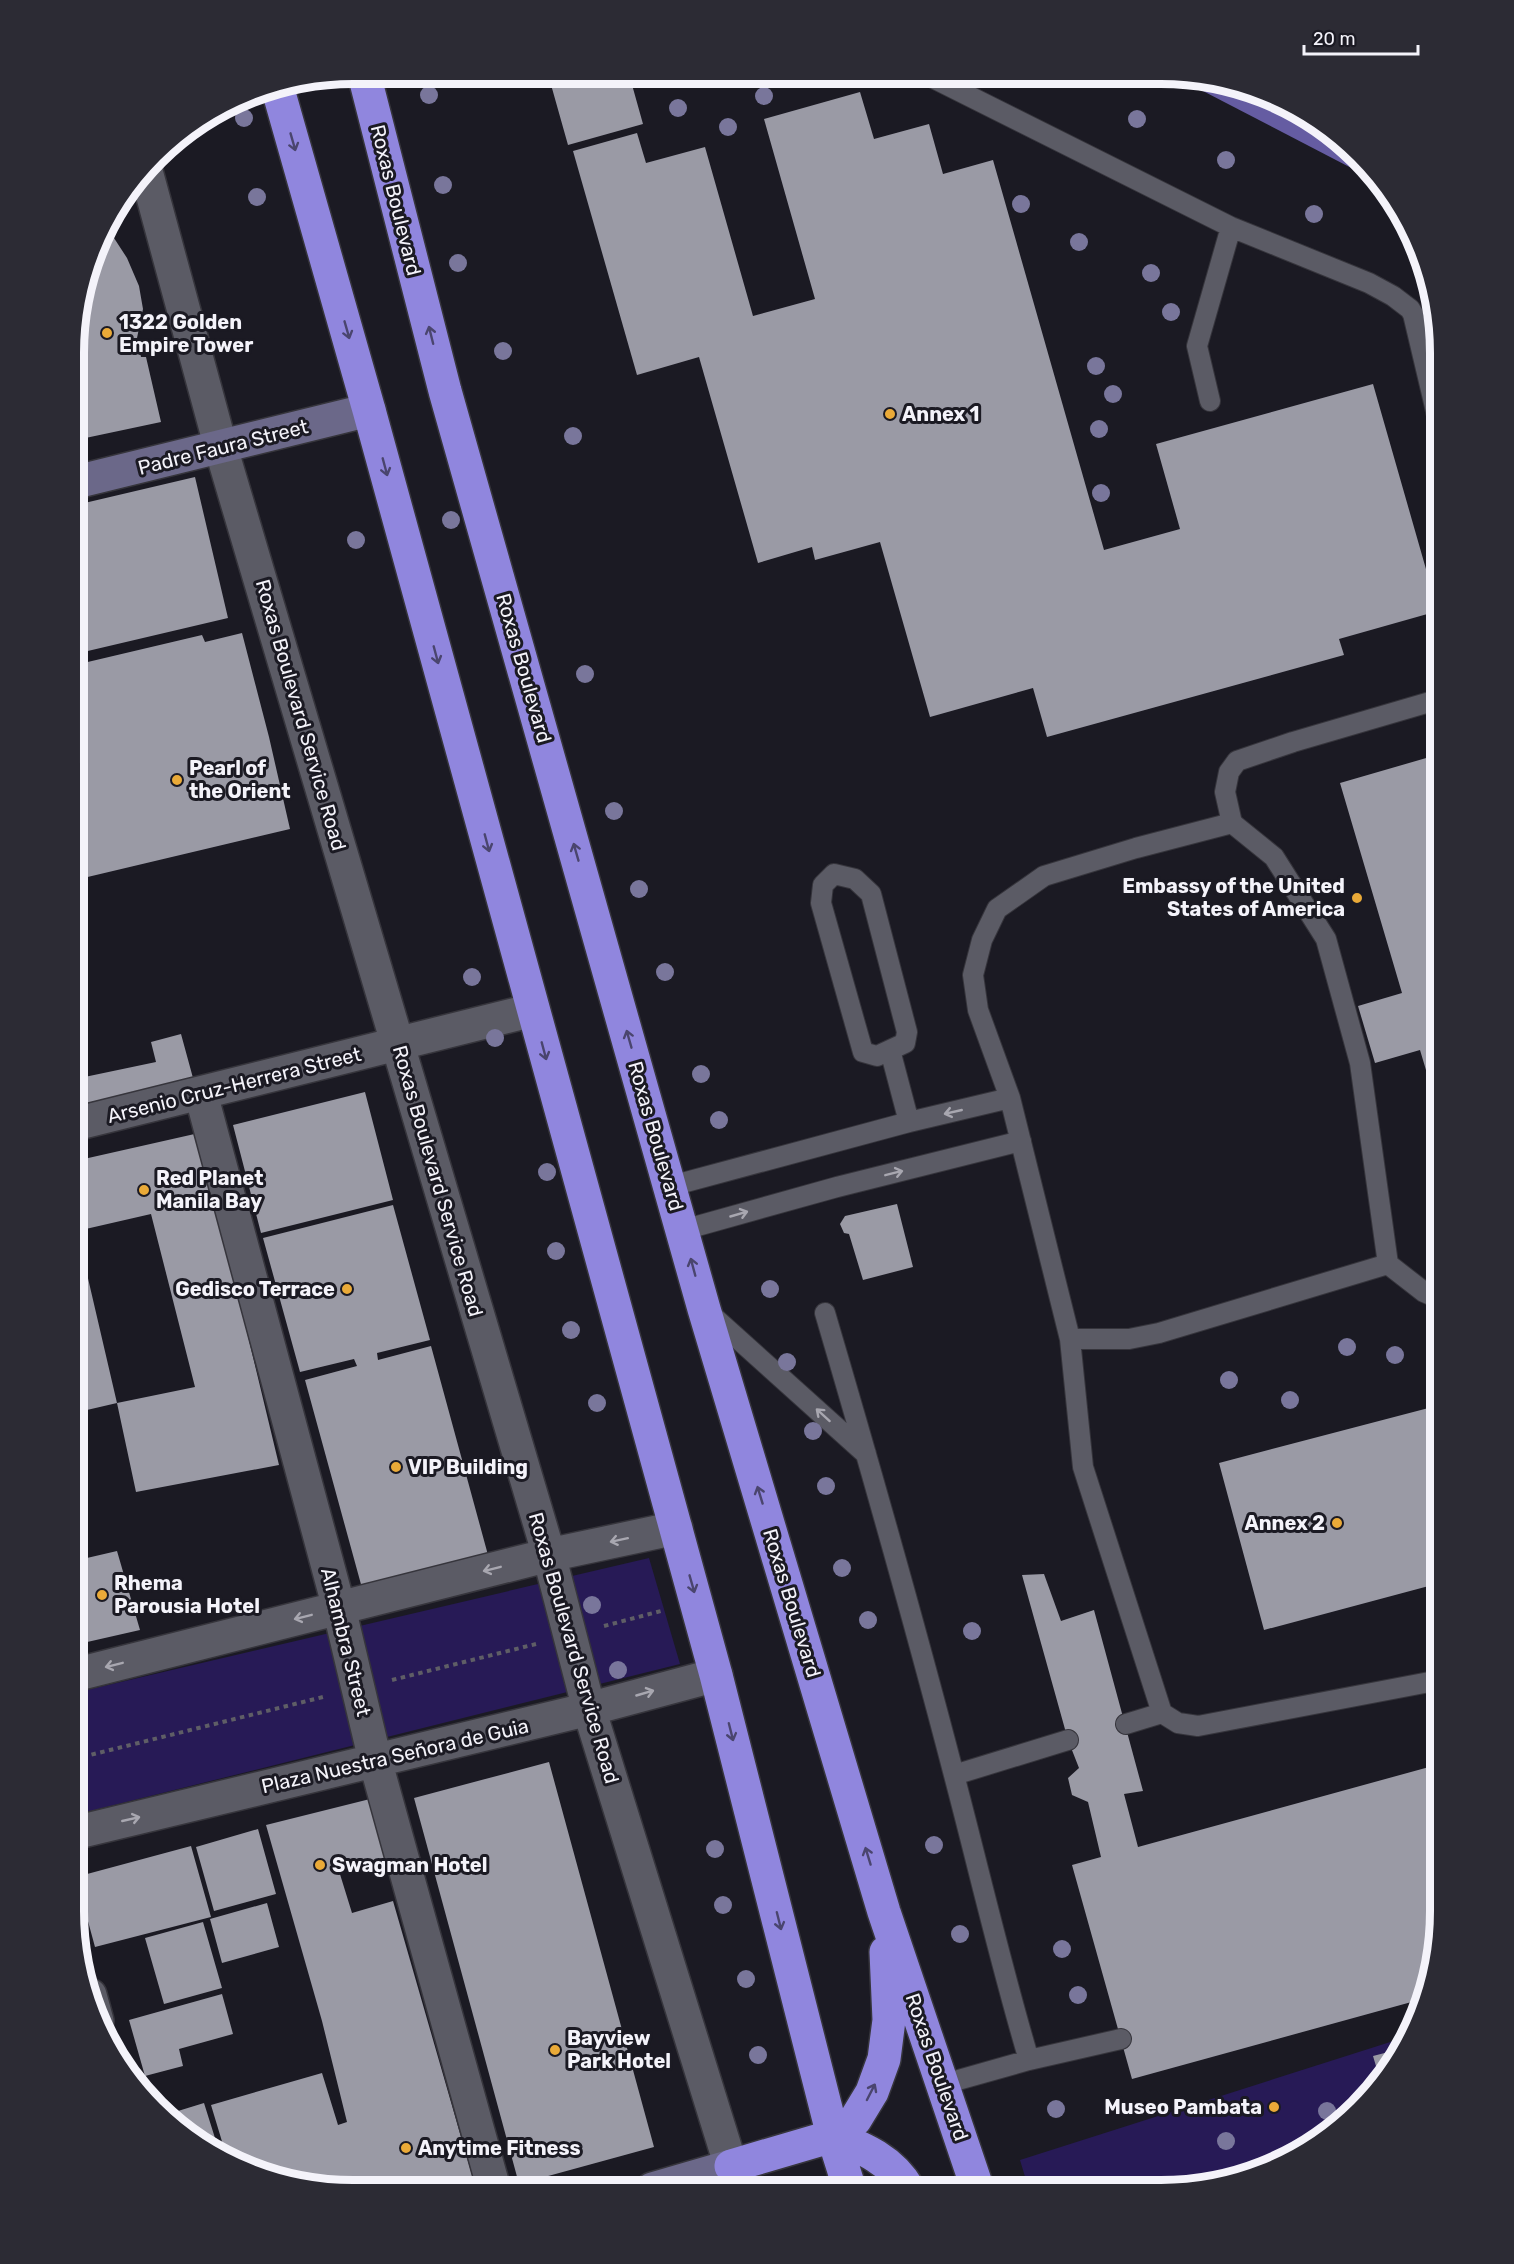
<svg xmlns="http://www.w3.org/2000/svg" width="1514" height="2264" font-family="Rubik,sans-serif">
	<rect width="100%" height="100%" fill="#1b1a23"/>
	<path fill="#271a56" d="M649,1558L680,1664L74,1815V1693Z
		M1406,2037L1383,2081L1331,2132L1268,2169L1161,2190H1029L1020,2160Z"/>
	<path fill="#655ca2" d="M1174,76H1198L1268,95L1331,131L1384,185Z"/>
	<path fill="#9a9aa5" d="M548,74H629L643,124L568,145Z
		M860,92L874,139L929,124L943,174L993,160L1104,550L1180,529L1156,444L1373,384L1438,611L1339,639L1344,655L1047,737L1033,688L930,717L880,542L815,560L812,547L758,563L699,357L637,375L573,151L637,133L646,163L705,147L753,316L815,299L764,119Z
		M110,217L114,238L127,258L139,286L143,309L137,338L141,357H146L161,422L76,440V316Z
		M195,477L228,618L75,654L76,505Z
		M242,633L269,737L290,829L75,880V665L202,635L205,642Z
		M1440,754V1117L1420,1050L1375,1063L1358,1006L1402,993L1340,783Z
		M181,1034L193,1078L75,1106V1079L156,1062L151,1042Z
		M365,1092L393,1200L261,1233L233,1125Z
		M199,1133L279,1465L136,1492L117,1403L195,1387L151,1214L77,1231L75,1219V1161Z
		M897,1204L913,1267L863,1280L849,1234L844,1233L840,1224L845,1216Z
		M393,1205L430,1340L377,1353L378,1360L431,1346L488,1555L362,1588L305,1380L357,1366L354,1359L300,1372L263,1238Z
		M77,1231L117,1403L74,1413L75,1232Z
		M1440,1405V1583L1264,1630L1219,1463Z
		M117,1551L140,1630L74,1645V1561Z
		M1044,1574L1061,1621L1094,1610L1143,1791L1124,1794L1138,1847L1440,1764V1929L1426,1998L1132,2079L1072,1865L1101,1857L1088,1802L1072,1795L1068,1778L1079,1768L1068,1740L1022,1575Z
		M549,1762L654,2147L519,2184L414,1798Z
		M370,1799L386,1859L339,1871L352,1913L393,1901L474,2182L453,2189L317,2188L246,2169L227,2158L211,2105L322,2073L338,2125L347,2122L322,2021L266,1825Z
		M258,1829L276,1894L214,1911L196,1847Z
		M191,1846L211,1917L95,1947L76,1877Z
		M267,1903L279,1947L222,1963L210,1919Z
		M203,1922L222,1988L164,2004L145,1938Z
		M222,1994L233,2034L179,2049L183,2066L145,2076L129,2020Z
		M1400,2049L1383,2081L1381,2083L1373,2056Z
		M204,2103L220,2154L183,2133L165,2115Z"/>
	<g fill="none" stroke-linecap="round" stroke-linejoin="round">
		<g stroke="#36353c" stroke-width="22">
			<path id="lane" d="M927,75L1231,227L1369,283L1393,296L1410,309L1413,314L1440,428
				M1210,401L1197,346L1231,227
				M1232,823L1136,848L1044,876L997,909L982,940L973,975L978,1010L1010,1098L1070,1339H1129L1159,1333L1388,1264
				M834,874L855,879L871,894L907,1032L905,1043L877,1056L863,1052L821,903L823,885Z
				M890,1050L909,1122
				M671,1186L909,1122L1010,1098
				M683,1230L837,1187L1021,1141
				M1440,1299L1424,1292L1388,1264L1360,1063L1326,939L1274,857L1232,823L1225,792L1229,772L1237,761L1293,742L1440,699
				M707,1311L866,1454
				M825,1313C870,1466 914,1621 954,1775C979,1870 1001,1966 1029,2060L944,2084
				M1070,1339L1083,1467L1162,1713L1178,1723L1198,1726L1440,1680
				M1126,1724L1162,1713
				M954,1775L1068,1740
				M1029,2060L1121,2039"/>
		</g>
		<g stroke="#36353c" stroke-width="36">
			<path id="street" d="M146,171L221,448L549,1555L589,1709L738,2189
				M201,1094L339,1608L375,1760L494,2189
				M75,1124L533,1010
				M74,1675L549,1555L676,1528
				M74,1833L589,1709L716,1675
				M90,1995L97,2021"/>
		</g>
		<g stroke="#36353c" stroke-width="36">
			<path id="secondary" d="M76,482L369,410
				M652,2189L731,2166"/>
		</g>
		<g stroke="#36353c" stroke-width="36">
			<path id="highway" d="M364,74L445,391L704,1309L884,1912L978,2190
				M277,86L369,410L716,1675L833,2136L850,2190
				M833,2136C863,2148 892,2160 909,2190
				M731,2166L833,2136L855,2120L872,2092L884,2059L889,2020L886,1952"/>
		</g>
		<path stroke="#5f5e66" stroke-width="4" stroke-dasharray="4.5 4.5" stroke-linecap="butt" d="M604,1626L661,1611
			M392,1680L536,1644
			M74,1759L323,1697"/>
		<use href="#lane" stroke="#5b5b65" stroke-width="20"/>
		<use href="#street" stroke="#5b5b65" stroke-width="33"/>
		<use href="#secondary" stroke="#6b6889" stroke-width="33"/>
		<use href="#highway" stroke="#9086de" stroke-width="33"/>
	</g>
	<g fill="#79769b">
		<circle cx="429" cy="95" r="9"/>
		<circle cx="764" cy="96" r="9"/>
		<circle cx="678" cy="108" r="9"/>
		<circle cx="244" cy="118" r="9"/>
		<circle cx="1137" cy="119" r="9"/>
		<circle cx="728" cy="127" r="9"/>
		<circle cx="1226" cy="160" r="9"/>
		<circle cx="443" cy="185" r="9"/>
		<circle cx="257" cy="197" r="9"/>
		<circle cx="1021" cy="204" r="9"/>
		<circle cx="1314" cy="214" r="9"/>
		<circle cx="1079" cy="242" r="9"/>
		<circle cx="458" cy="263" r="9"/>
		<circle cx="1151" cy="273" r="9"/>
		<circle cx="1171" cy="312" r="9"/>
		<circle cx="503" cy="351" r="9"/>
		<circle cx="1096" cy="366" r="9"/>
		<circle cx="1113" cy="394" r="9"/>
		<circle cx="1099" cy="429" r="9"/>
		<circle cx="573" cy="436" r="9"/>
		<circle cx="1101" cy="493" r="9"/>
		<circle cx="451" cy="520" r="9"/>
		<circle cx="356" cy="540" r="9"/>
		<circle cx="585" cy="674" r="9"/>
		<circle cx="614" cy="811" r="9"/>
		<circle cx="639" cy="889" r="9"/>
		<circle cx="665" cy="972" r="9"/>
		<circle cx="472" cy="977" r="9"/>
		<circle cx="495" cy="1038" r="9"/>
		<circle cx="701" cy="1074" r="9"/>
		<circle cx="719" cy="1120" r="9"/>
		<circle cx="547" cy="1172" r="9"/>
		<circle cx="556" cy="1251" r="9"/>
		<circle cx="770" cy="1289" r="9"/>
		<circle cx="571" cy="1330" r="9"/>
		<circle cx="1347" cy="1347" r="9"/>
		<circle cx="1395" cy="1355" r="9"/>
		<circle cx="787" cy="1362" r="9"/>
		<circle cx="1229" cy="1380" r="9"/>
		<circle cx="1290" cy="1400" r="9"/>
		<circle cx="597" cy="1403" r="9"/>
		<circle cx="813" cy="1431" r="9"/>
		<circle cx="826" cy="1486" r="9"/>
		<circle cx="842" cy="1568" r="9"/>
		<circle cx="592" cy="1605" r="9"/>
		<circle cx="868" cy="1620" r="9"/>
		<circle cx="972" cy="1631" r="9"/>
		<circle cx="618" cy="1670" r="9"/>
		<circle cx="934" cy="1845" r="9"/>
		<circle cx="715" cy="1849" r="9"/>
		<circle cx="723" cy="1905" r="9"/>
		<circle cx="960" cy="1934" r="9"/>
		<circle cx="1062" cy="1949" r="9"/>
		<circle cx="746" cy="1979" r="9"/>
		<circle cx="1078" cy="1995" r="9"/>
		<circle cx="758" cy="2055" r="9"/>
		<circle cx="1056" cy="2109" r="9"/>
		<circle cx="1327" cy="2111" r="9"/>
		<circle cx="1226" cy="2141" r="9"/>
	</g>
	<defs><path id="oneway-shaft" d="M-6 0H5M1.5-3L5.5 0L1.5 3" fill="none" stroke-width="1.6" stroke-linecap="round" stroke-linejoin="round" transform="scale(1.5)"/></defs>
	<g stroke="#4a456e">
		<use href="#oneway-shaft" transform="translate(293 142) rotate(74)"/>
		<use href="#oneway-shaft" transform="translate(347 330) rotate(74)"/>
		<use href="#oneway-shaft" transform="translate(431 335) rotate(-104)"/>
		<use href="#oneway-shaft" transform="translate(385 467) rotate(75)"/>
		<use href="#oneway-shaft" transform="translate(436 655) rotate(75)"/>
		<use href="#oneway-shaft" transform="translate(487 843) rotate(75)"/>
		<use href="#oneway-shaft" transform="translate(576 852) rotate(-106)"/>
		<use href="#oneway-shaft" transform="translate(629 1039) rotate(-106)"/>
		<use href="#oneway-shaft" transform="translate(544 1051) rotate(75)"/>
		<use href="#oneway-shaft" transform="translate(693 1267) rotate(-105)"/>
		<use href="#oneway-shaft" transform="translate(760 1495) rotate(-107)"/>
		<use href="#oneway-shaft" transform="translate(692 1584) rotate(74)"/>
		<use href="#oneway-shaft" transform="translate(731 1732) rotate(76)"/>
		<use href="#oneway-shaft" transform="translate(868 1856) rotate(-107)"/>
		<use href="#oneway-shaft" transform="translate(779 1921) rotate(76)"/>
		<use href="#oneway-shaft" transform="translate(871 2092) rotate(-63)"/>
	</g>
	<g stroke="#a8a7b0">
		<use href="#oneway-shaft" transform="translate(953 1112) rotate(167)"/>
		<use href="#oneway-shaft" transform="translate(894 1173) rotate(-14)"/>
		<use href="#oneway-shaft" transform="translate(739 1214) rotate(-16)"/>
		<use href="#oneway-shaft" transform="translate(823 1415) rotate(-138)"/>
		<use href="#oneway-shaft" transform="translate(619 1540) rotate(168)"/>
		<use href="#oneway-shaft" transform="translate(492 1569) rotate(166)"/>
		<use href="#oneway-shaft" transform="translate(303 1617) rotate(166)"/>
		<use href="#oneway-shaft" transform="translate(114 1665) rotate(166)"/>
		<use href="#oneway-shaft" transform="translate(645 1693) rotate(-16)"/>
		<use href="#oneway-shaft" transform="translate(131 1819) rotate(-13)"/>
	</g>
	<g fill="#eaaa38" stroke="#1b1a23" stroke-width="2">
		<circle cx="107" cy="333" r="6"/>
		<circle cx="890" cy="414" r="6"/>
		<circle cx="177" cy="780" r="6"/>
		<circle cx="1357" cy="898" r="6"/>
		<circle cx="144" cy="1190" r="6"/>
		<circle cx="347" cy="1289" r="6"/>
		<circle cx="396" cy="1467" r="6"/>
		<circle cx="1337" cy="1523" r="6"/>
		<circle cx="102" cy="1595" r="6"/>
		<circle cx="320" cy="1865" r="6"/>
		<circle cx="555" cy="2050" r="6"/>
		<circle cx="1274" cy="2107" r="6"/>
		<circle cx="406" cy="2148" r="6"/>
	</g>
	<g text-anchor="middle" stroke-width="6" stroke-linejoin="round" paint-order="stroke">
		<g font-size="20" fill="#f4f3fa" stroke="#1b1a23">
			<text transform="translate(396 200) rotate(76)" y="7">Roxas Boulevard</text>
			<text transform="translate(223 447) rotate(-14)" y="7">Padre Faura Street</text>
			<text transform="translate(524 668) rotate(74)" y="7">Roxas Boulevard</text>
			<text transform="translate(301 715) rotate(74)" y="7">Roxas Boulevard Service Road</text>
			<text transform="translate(234 1085) rotate(-14)" y="7">Arsenio Cruz-Herrera Street</text>
			<text transform="translate(656 1136) rotate(74)" y="7">Roxas Boulevard</text>
			<text transform="translate(438 1181) rotate(74)" y="7">Roxas Boulevard Service Road</text>
			<text transform="translate(792 1603) rotate(73)" y="7">Roxas Boulevard</text>
			<text transform="translate(346 1642) rotate(76)" y="7">Alhambra Street</text>
			<text transform="translate(574 1648) rotate(74)" y="7">Roxas Boulevard Service Road</text>
			<text transform="translate(395 1756) rotate(-13)" y="7">Plaza Nuestra Señora de Guia</text>
			<text transform="translate(937 2067) rotate(71)" y="7">Roxas Boulevard</text>
		</g>
		<g font-size="20" font-weight="bold" fill="#f4f3fa" stroke="#1b1a23" text-anchor="start">
			<text x="119" y="329">1322 Golden<tspan x="119" dy="23">Empire Tower</tspan></text>
			<text x="902" y="421">Annex 1</text>
			<text x="189" y="775">Pearl of<tspan x="189" dy="23">the Orient</tspan></text>
			<text x="1345" y="893" text-anchor="end">Embassy of the United<tspan x="1345" dy="23">States of America</tspan></text>
			<text x="156" y="1185">Red Planet<tspan x="156" dy="23">Manila Bay</tspan></text>
			<text x="335" y="1296" text-anchor="end">Gedisco Terrace</text>
			<text x="408" y="1474">VIP Building</text>
			<text x="1325" y="1530" text-anchor="end">Annex 2</text>
			<text x="114" y="1590">Rhema<tspan x="114" dy="23">Parousia Hotel</tspan></text>
			<text x="332" y="1872">Swagman Hotel</text>
			<text x="567" y="2045">Bayview<tspan x="567" dy="23">Park Hotel</tspan></text>
			<text x="1262" y="2114" text-anchor="end">Museo Pambata</text>
			<text x="418" y="2155">Anytime Fitness</text>
		</g>
	</g>
	<path d="M0 0H1514V2264H0ZM353 84H1161A269 269 0 0 1 1430 353V1911A269 269 0 0 1 1161 2180H353A269 269 0 0 1 84 1911V353A269 269 0 0 1 353 84Z" fill="#2c2b34" fill-rule="evenodd"/>
	<path fill="none" stroke="#f4f3fa" stroke-width="8" d="M353 84H1161A269 269 0 0 1 1430 353V1911A269 269 0 0 1 1161 2180H353A269 269 0 0 1 84 1911V353A269 269 0 0 1 353 84Z"/>
	<path d="M1304 45v9h114v-9" fill="none" stroke="#f4f3fa" stroke-width="3"/>
	<text x="1313" y="45" font-size="18" fill="#f4f3fa" stroke="#1b1a23" stroke-width="4.5" paint-order="stroke">20 m</text>
</svg>
